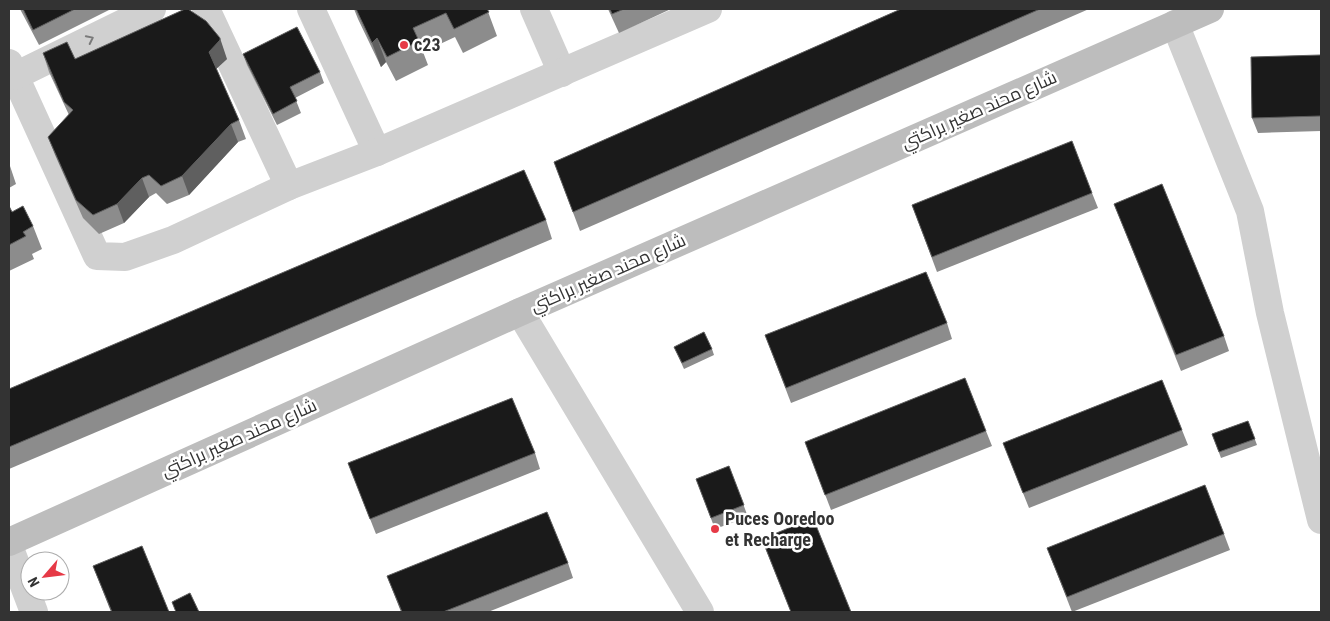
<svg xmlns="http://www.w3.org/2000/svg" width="1330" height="621" font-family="'Roboto Condensed',Cairo,sans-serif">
<rect width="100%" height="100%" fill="#fff"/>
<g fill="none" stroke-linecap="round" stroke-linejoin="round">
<g stroke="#d0d0d0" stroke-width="28">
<polyline points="206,9 289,186"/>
<polyline points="311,9 377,152"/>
<polyline points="534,9 562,73"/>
<polyline points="1175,24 1250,211 1270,313 1321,520"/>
<polyline points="9,63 97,256 125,257 173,240 289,186 377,152 708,9"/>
<polyline points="15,76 152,9"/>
<polyline points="520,312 700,612"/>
<polyline points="9,546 34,612"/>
</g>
<polyline stroke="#bdbdbd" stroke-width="28" points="9,542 520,312 1210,9"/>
</g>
<g fill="#8c8c8c">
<polygon points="20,9 111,9 39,45"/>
<polygon points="354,9 487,9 497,36 463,53 455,37 423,52 428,65 396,81 386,62 381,67 358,19"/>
<polygon points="608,9 671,9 619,33"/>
<polygon points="901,9 1089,9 580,231 554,162"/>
<polygon points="43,53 75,59 227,59 216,69 239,120 246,139 238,142 189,195 167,204 156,193 149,197 124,223 99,234 83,218 55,155 48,137 69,115 49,72"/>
<polygon points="243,54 320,72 324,83 295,98 301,113 277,125 247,65"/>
<polygon points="1321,55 1321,131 1258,133 1252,118"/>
<polygon points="9,163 16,184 9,188"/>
<polygon points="1092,193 1098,208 937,272 912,205"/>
<polygon points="1114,204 1224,336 1229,351 1181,371"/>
<polygon points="9,206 12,212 33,226 42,249 32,254 34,259 9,271"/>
<polygon points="546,220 552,239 9,469 9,389"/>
<polygon points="947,323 952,339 791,403 765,335"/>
<polygon points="674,347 712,349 714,355 684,369"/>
<polygon points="1248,421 1257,445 1221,458 1212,434"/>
<polygon points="1182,430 1188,445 1029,508 1003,443"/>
<polygon points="986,431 992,446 831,510 805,442"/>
<polygon points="535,453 540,469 376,534 348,463"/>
<polygon points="729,466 748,517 715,529 696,479"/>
<polygon points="1224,534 1230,550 1072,612 1047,548"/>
<polygon points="762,540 851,612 791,612"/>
<polygon points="568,563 573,578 488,612 401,612 387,576"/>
<polygon points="93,566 169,612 111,612"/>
</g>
<g fill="#5f5f5f">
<polygon points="220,38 227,59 215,70 209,52"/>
<polygon points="377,38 386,62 381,67 372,43"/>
<polygon points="231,124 238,142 189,195 182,176"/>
<polygon points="142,178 149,197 124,223 117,204"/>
</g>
<g fill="#1a1a1a" stroke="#5f5f5f">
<polygon points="23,9 75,9 33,30"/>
<polygon points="185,9 188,9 206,21 220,38 220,40 209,52 239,120 231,124 182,176 161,186 149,175 142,178 117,204 93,215 76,200 48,137 73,110 64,102 43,53 67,42 75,59"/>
<polygon points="356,9 487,9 489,12 454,29 446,13 413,28 419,41 387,57 377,38 372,43"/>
<polygon points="610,9 624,9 612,14"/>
<polygon points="901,9 1040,9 573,212 554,162"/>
<polygon points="297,27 320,72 290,87 297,101 273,114 243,54"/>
<polygon points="1321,55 1321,116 1252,118 1251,57"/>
<polygon points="1072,141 1092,193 932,257 912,205"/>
<polygon points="524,170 546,220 9,447 9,389"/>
<polygon points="1162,184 1224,336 1176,355 1114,204"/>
<polygon points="9,206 12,212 23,206 33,226 23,232 26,236 9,245"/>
<polygon points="926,272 947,323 786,388 765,335"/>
<polygon points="704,332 712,349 682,363 674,347"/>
<polygon points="965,378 986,431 825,495 805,442"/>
<polygon points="1162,380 1182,430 1023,493 1003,443"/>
<polygon points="512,398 535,453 370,519 348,463"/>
<polygon points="1248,421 1255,439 1219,452 1212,434"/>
<polygon points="729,466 744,505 711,518 696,479"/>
<polygon points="1205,485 1224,534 1067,597 1047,548"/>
<polygon points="547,512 568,563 443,612 402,612 387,576"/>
<polygon points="813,518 851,612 791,612 762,539"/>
<polygon points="142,546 169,612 112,612 93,566"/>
<polygon points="190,593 199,612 176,612 172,602"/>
</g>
<defs><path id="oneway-chevron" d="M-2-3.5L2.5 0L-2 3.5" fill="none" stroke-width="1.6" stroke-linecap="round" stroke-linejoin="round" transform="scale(1.25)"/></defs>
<use stroke="#7a7a7a" href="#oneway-chevron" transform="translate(90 39) rotate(-26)"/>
<g fill="#e63946" stroke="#fff" stroke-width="2">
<circle cx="404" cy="45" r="5"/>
<circle cx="715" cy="529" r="5"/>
</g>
<g text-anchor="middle" stroke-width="5" stroke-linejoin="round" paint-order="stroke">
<g font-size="18" font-weight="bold" fill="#333" stroke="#fff" text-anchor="start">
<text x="414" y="51">c23</text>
<text x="725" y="525">Puces Ooredoo<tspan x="725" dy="21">et Recharge</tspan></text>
</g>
<g font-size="18" fill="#333" stroke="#fff">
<text transform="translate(979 110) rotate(-24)" y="6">شارع محند صغير براكتي</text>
<text transform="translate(608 273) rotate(-24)" y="6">شارع محند صغير براكتي</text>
<text transform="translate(239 438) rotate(-24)" y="6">شارع محند صغير براكتي</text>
</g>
</g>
<rect width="1330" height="621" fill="none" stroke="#333333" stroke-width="20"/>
<g transform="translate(45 576) rotate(242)"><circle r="24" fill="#ffffff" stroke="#adadad"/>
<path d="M0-4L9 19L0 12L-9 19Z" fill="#e63946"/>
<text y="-8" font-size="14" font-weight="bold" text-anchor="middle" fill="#333333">N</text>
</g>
</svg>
